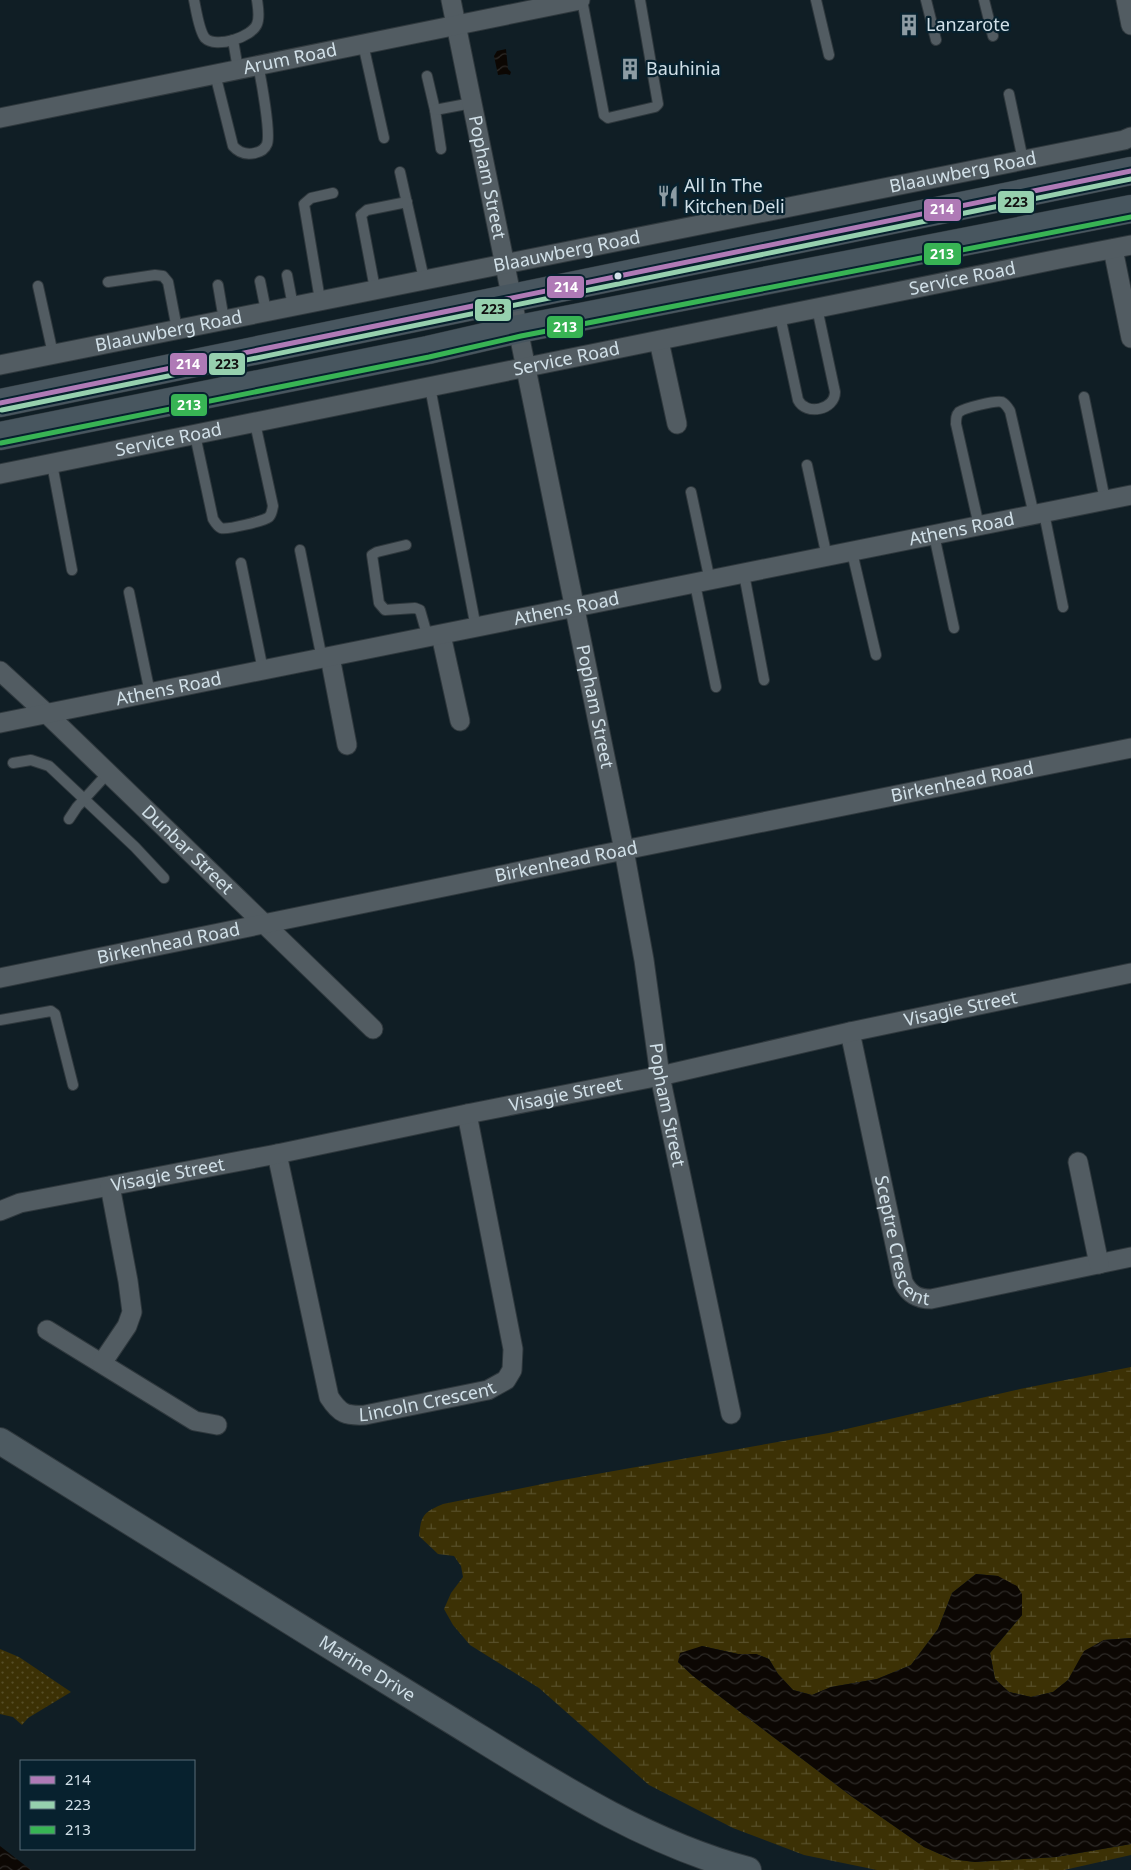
<svg xmlns="http://www.w3.org/2000/svg" width="1131" height="1870" font-family="'Noto Sans',sans-serif">
<defs>
<pattern id="grass-dots" width="8" height="8" patternUnits="userSpaceOnUse" patternTransform="scale(1.25)"><rect width="8" height="8" fill="#3c3105"/><path d="M2 2h.1M6 6h.1" fill="none" stroke="#574f29" stroke-width="1.8" stroke-linecap="round"/></pattern>
<pattern id="wetland-marsh" width="20" height="14" patternUnits="userSpaceOnUse" patternTransform="scale(1.25)"><rect width="20" height="14" fill="#3c3105"/><path d="M1 5h8M5 5V1M11 12h8M15 12V8" fill="none" stroke="#574f29"/></pattern>
<pattern id="water-waves" width="16" height="10" patternUnits="userSpaceOnUse" patternTransform="scale(1.25)"><rect width="16" height="10" fill="#0c0703"/><path d="M0 5q4-4 8 0t8 0" fill="none" stroke="#2e2b28"/></pattern>
</defs>
<rect width="100%" height="100%" fill="#101e25"/>
<polygon fill="url(#grass-dots)" points="0,1649 19,1657 71,1692 28,1718 22,1725 13,1717 0,1714"/>
<path fill="url(#wetland-marsh)" d="M1131 1367V1638L1104 1640 1085 1651 1068 1680 1053 1692 1031 1697 1009 1692 995 1679 990 1653 1022 1615 998 1576 976 1574 952 1593 938 1629 911 1665 877 1679 831 1687 812 1695 793 1690 778 1674 769 1659 756 1654H738L702 1646 678 1662 693 1676 851 1796 924 1847 951 1859 975 1862 1056 1857 1131 1844V1855L1064 1870H877L804 1855 733 1828 649 1785 539 1688 470 1645 453 1625 444 1609 451 1593 463 1577 461 1566 454 1556 438 1554 419 1536C421 1515 424 1512 443 1504L557 1481 829 1433 1020 1389Z"/>
<g fill="url(#water-waves)">
<polygon points="506,49 508,69 511,72 510,75 506,74 498,75 494,56 497,51"/>
<polygon points="976,1574 998,1576 1017,1586 1022,1594 1022,1615 990,1653 995,1679 1009,1692 1031,1697 1053,1692 1068,1680 1084,1651 1104,1640 1131,1638 1131,1844 1056,1857 975,1862 951,1859 924,1847 851,1796 693,1676 678,1662 680,1653 702,1646 738,1654 756,1654 769,1659 778,1674 793,1690 812,1695 831,1687 877,1679 911,1665 938,1629 952,1593"/>
<polygon points="0,1846 31,1870 0,1870"/>
</g>
<g fill="none" stroke-linecap="round" stroke-linejoin="round">
<g stroke="#2f383d" stroke-width="12">
<g id="lane">
<path d="M194 0C196 9 199 31 205 38 216 49 252 37 257 24 260 17 258 7 257 0"/>
<polyline points="582,0 604,115 608,118 655,107 658,104 640,0"/>
<polyline points="816,0 829,55"/>
<polyline points="926,0 936,40"/>
<polyline points="984,0 993,36"/>
<polyline points="233,40 238,69"/>
<polyline points="363,44 384,138"/>
<path d="M215 74 233 146C239 153 246 155 255 153 260 152 265 149 267 144 271 133 261 79 258 65"/>
<polyline points="427,76 435,110 441,149"/>
<polyline points="1009,94 1023,160"/>
<polyline points="435,110 472,103"/>
<polyline points="400,172 424,279"/>
<polyline points="287,275 293,306"/>
<polyline points="260,281 266,311"/>
<polyline points="108,282 155,275 163,276 168,282 177,329"/>
<polyline points="218,285 224,320"/>
<polyline points="38,286 53,354"/>
<polyline points="375,289 361,215 367,210 407,202"/>
<polyline points="320,300 304,204 311,198 333,193"/>
<path d="M780 316 798 400C806 416 835 410 835 392L817 308"/>
<polyline points="430,387 476,628"/>
<polyline points="1084,397 1105,500"/>
<path d="M195 435 213 519C215 522 217 526 221 528 227 530 264 521 269 517 272 514 272 510 273 506L255 423"/>
<polyline points="52,464 72,570"/>
<polyline points="807,465 827,557"/>
<polyline points="691,492 710,581"/>
<polyline points="1044,513 1063,607"/>
<path d="M979 526 956 424C956 419 956 415 959 412 964 408 996 400 1002 402 1006 404 1008 408 1010 411L1034 515"/>
<polyline points="934,535 954,628"/>
<polyline points="406,545 377,552 372,555 379,603 385,610 415,608 420,610 428,638"/>
<polyline points="300,550 322,659"/>
<polyline points="852,552 876,655"/>
<polyline points="241,563 263,670"/>
<polyline points="744,574 764,680"/>
<polyline points="695,584 716,687"/>
<polyline points="129,592 150,693"/>
<polyline points="13,763 31,760 49,766 135,847 164,878"/>
<polyline points="69,819 77,807 108,773"/>
<polyline points="0,1020 51,1011 55,1014 73,1085"/>
</g>
</g>
<g stroke="#2f383d" stroke-width="21">
<g id="street">
<path id="s1" d="M451 0 624 850 644 960 660 1076 731 1414"/>
<polyline points="1126,0 1131,25"/>
<path id="s2" d="M0 118 580 0"/>
<polyline points="1113,249 1131,338"/>
<polyline points="659,341 677,424"/>
<path id="s3" d="M0 365 1124 140 1131 137"/>
<path id="s4" d="M0 474 1059 259 1131 245"/>
<polyline points="441,635 460,721"/>
<polyline points="330,657 347,745"/>
<path id="s5" d="M0 671 46 713 373 1029"/>
<path id="s6" d="M0 723 1131 495"/>
<path id="s7" d="M0 978 624 850 1131 748"/>
<path id="s8" d="M850 1032 903 1282C909 1294 917 1299 931 1299L1131 1257"/>
<path id="s9" d="M277 1154 329 1397C340 1414 346 1416 365 1415L488 1390 506 1380 512 1370 513 1349 467 1114"/>
<polyline points="1078,1162 1099,1264"/>
<path id="s10" d="M0 1211 20 1203 277 1154 467 1114 660 1076 850 1032 1131 973"/>
<polyline points="47,1330 195,1421 217,1425"/>
<polyline points="102,1363 127,1326 132,1312 128,1281 110,1186"/>
</g>
</g>
<g stroke="#2f383d" stroke-width="28">
<g id="secondary">
<path id="s11" d="M0 1441C145 1531 290 1622 436 1711 535 1771 635 1840 748 1870"/>
</g>
</g>
<g stroke="#2f383d" stroke-width="29">
<g id="primary">
<polyline points="0,403 1131,171"/>
<polyline points="0,436 428,350 519,329 1131,209"/>
</g>
</g>
<use href="#lane" stroke="#525c62" stroke-width="10"/>
<use href="#street" stroke="#525c62" stroke-width="19"/>
<use href="#secondary" stroke="#4d5a61" stroke-width="26"/>
<use href="#primary" stroke="#48565f" stroke-width="28"/>
<g stroke="#07212e" stroke-width="9">
<polyline id="bus-1" points="0,403 1131,171"/>
</g>
<g stroke="#07212e" stroke-width="9">
<polyline id="bus-2" points="2,410 1131,179"/>
</g>
<g stroke="#07212e" stroke-width="9">
<polyline id="bus-3" points="1,443 429,357 521,336 1131,217"/>
</g>
<use href="#bus-1" stroke="#af7ab6" stroke-width="5"/>
<use href="#bus-2" stroke="#96d0ae" stroke-width="5"/>
<use href="#bus-3" stroke="#38b454" stroke-width="5"/>
</g>
<defs>
<g id="building-bare" transform="scale(1.725)"><path d="M-4-6H4V6H1V3H-1V6H-4ZM-2.5-4.3h1.7v1.8h-1.7ZM.8-4.3h1.7v1.8H.8ZM-2.5-1h1.7V.8h-1.7ZM.8-1h1.7V.8H.8Z" fill="#8d9ca4" stroke="#07212e" stroke-width="2.5" paint-order="stroke"/></g>
<g id="restaurant-bare" transform="scale(1.725)"><path d="M-5-6h1v4h1v-4h1v4h1v-4h1v5L-1.5 .5V6h-2V.5L-5-1ZM5-6V6H3V1.5H1.5Q1.5-4 5-6Z" fill="#8d9ca4" stroke="#07212e" stroke-width="2.5" paint-order="stroke"/></g>
</defs>
<g fill-rule="evenodd">
<use href="#building-bare" x="909" y="25"/>
<use href="#building-bare" x="630" y="69"/>
<use href="#restaurant-bare" x="668" y="196"/>
</g>
<circle fill="#d1e0e8" stroke="#07212e" stroke-width="2" cx="618" cy="276" r="4.5"/>
<g text-anchor="middle" stroke-width="4.5" stroke-linejoin="round" paint-order="stroke">
<g font-size="18" fill="#d1e0e8" stroke="#07212e" text-anchor="start">
<text x="926" y="31">Lanzarote</text>
<text x="646" y="75">Bauhinia</text>
<text x="684" y="192">All In The<tspan x="684" dy="21">Kitchen Deli</tspan></text>
</g>
<g font-size="18" fill="#d1e0e8" stroke="#07212e">
<text dy="6" stroke="none"><textPath href="#s2" startOffset="296">Arum Road</textPath></text>
<text dy="6" stroke="none"><textPath href="#s3" startOffset="982">Blaauwberg Road</textPath></text>
<text dy="6" stroke="none"><textPath href="#s1" startOffset="181">Popham Street</textPath></text>
<text dy="6" stroke="none"><textPath href="#s3" startOffset="578">Blaauwberg Road</textPath></text>
<text dy="6" stroke="none"><textPath href="#s4" startOffset="982">Service Road</textPath></text>
<text dy="6" stroke="none"><textPath href="#s3" startOffset="172">Blaauwberg Road</textPath></text>
<text dy="6" stroke="none"><textPath href="#s4" startOffset="578">Service Road</textPath></text>
<text dy="6" stroke="none"><textPath href="#s4" startOffset="172">Service Road</textPath></text>
<text dy="6" stroke="none"><textPath href="#s6" startOffset="981">Athens Road</textPath></text>
<text dy="6" stroke="none"><textPath href="#s6" startOffset="578">Athens Road</textPath></text>
<text dy="6" stroke="none"><textPath href="#s6" startOffset="172">Athens Road</textPath></text>
<text dy="6" stroke="none"><textPath href="#s1" startOffset="721">Popham Street</textPath></text>
<text dy="6" stroke="none"><textPath href="#s7" startOffset="982">Birkenhead Road</textPath></text>
<text dy="6" stroke="none"><textPath href="#s5" startOffset="259">Dunbar Street</textPath></text>
<text dy="6" stroke="none"><textPath href="#s7" startOffset="578">Birkenhead Road</textPath></text>
<text dy="6" stroke="none"><textPath href="#s7" startOffset="172">Birkenhead Road</textPath></text>
<text dy="6" stroke="none"><textPath href="#s10" startOffset="982">Visagie Street</textPath></text>
<text dy="6" stroke="none"><textPath href="#s10" startOffset="578">Visagie Street</textPath></text>
<text dy="6" stroke="none"><textPath href="#s1" startOffset="1126">Popham Street</textPath></text>
<text dy="6" stroke="none"><textPath href="#s10" startOffset="172">Visagie Street</textPath></text>
<text dy="6" stroke="none"><textPath href="#s8" startOffset="218">Sceptre Crescent</textPath></text>
<text dy="6" stroke="none"><textPath href="#s9" startOffset="355">Lincoln Crescent</textPath></text>
<text dy="6" stroke="none"><textPath href="#s11" startOffset="432">Marine Drive</textPath></text>
</g>
</g>
<g stroke="#07212e" stroke-width="2">
<rect x="997" y="190" width="38" height="24" rx="5" fill="#96d0ae"/>
<rect x="923" y="198" width="39" height="24" rx="5" fill="#af7ab6"/>
<rect x="923" y="242" width="39" height="24" rx="5" fill="#38b454"/>
<rect x="546" y="275" width="39" height="24" rx="5" fill="#af7ab6"/>
<rect x="474" y="298" width="38" height="24" rx="5" fill="#96d0ae"/>
<rect x="546" y="315" width="38" height="24" rx="5" fill="#38b454"/>
<rect x="208" y="352" width="38" height="24" rx="5" fill="#96d0ae"/>
<rect x="169" y="352" width="39" height="24" rx="5" fill="#af7ab6"/>
<rect x="170" y="393" width="38" height="24" rx="5" fill="#38b454"/>
</g>
<g font-size="14" text-anchor="middle" font-weight="bold" fill="#fff">
<text x="942" y="214">214</text>
<text x="942" y="259">213</text>
<text x="566" y="292">214</text>
<text x="565" y="332">213</text>
<text x="188" y="369">214</text>
<text x="189" y="410">213</text>
</g>
<g font-size="14" text-anchor="middle" font-weight="bold" fill="#111">
<text x="1016" y="207">223</text>
<text x="493" y="314">223</text>
<text x="227" y="369">223</text>
</g>
<rect x="20" y="1760" width="175" height="90" fill="#07212e" stroke="#586d78"/>
<rect x="30" y="1776" width="25" height="8" fill="#af7ab6" stroke="#586d78"/>
<text x="65" y="1785" font-size="15" fill="#d1e0e8">214</text>
<rect x="30" y="1801" width="25" height="8" fill="#96d0ae" stroke="#586d78"/>
<text x="65" y="1810" font-size="15" fill="#d1e0e8">223</text>
<rect x="30" y="1826" width="25" height="8" fill="#38b454" stroke="#586d78"/>
<text x="65" y="1835" font-size="15" fill="#d1e0e8">213</text>
</svg>
